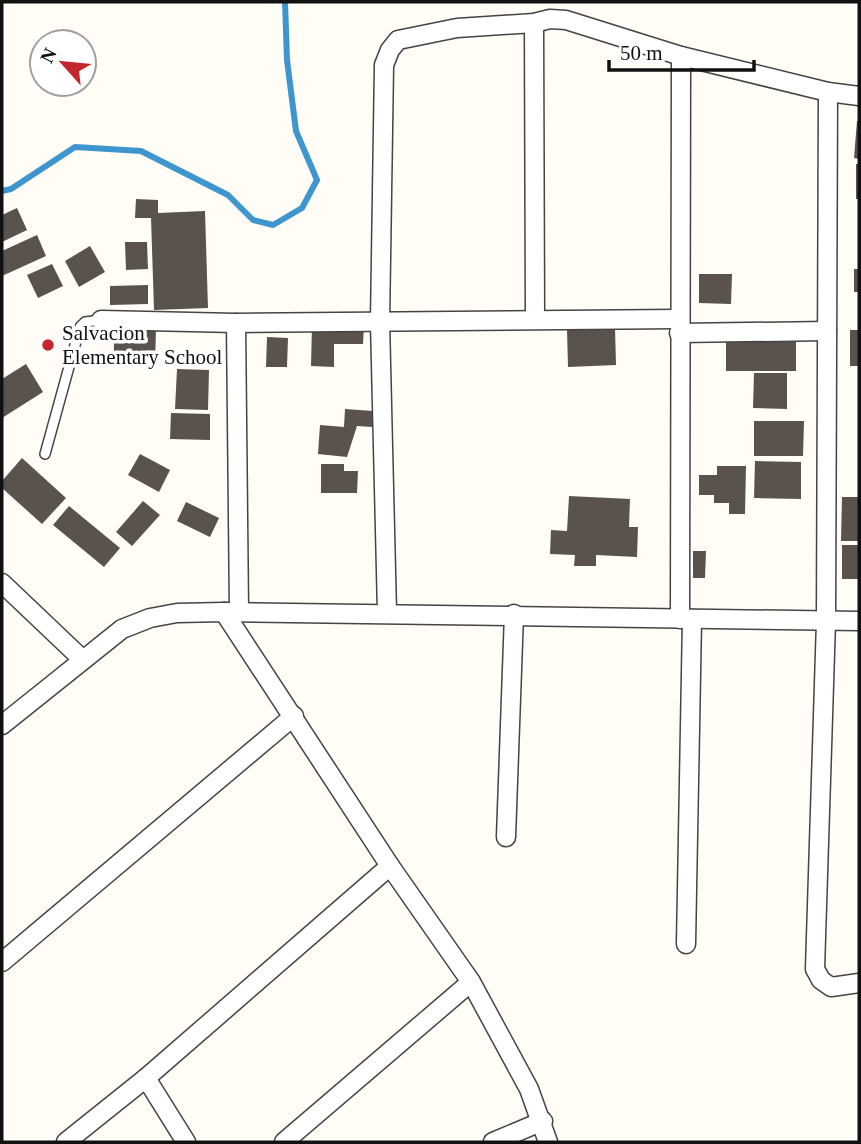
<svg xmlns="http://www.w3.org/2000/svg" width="861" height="1144" font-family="'Times New Roman',serif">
<rect width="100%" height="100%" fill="#fffdf5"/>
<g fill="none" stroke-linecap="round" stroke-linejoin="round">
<polyline stroke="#3f96cf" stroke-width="6" points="2,191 11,189 75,147 141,151 228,195 253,220 273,225 302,208 317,180 296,131 287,60 285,2"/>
</g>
<g fill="#5a524d">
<polygon points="857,121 859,121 859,159 854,158"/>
<rect x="856" y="164" width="3" height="35"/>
<polygon points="136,199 158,200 158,213 205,211 208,308 154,310 151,218 135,218"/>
<polygon points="17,208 27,230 2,242 2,215"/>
<polygon points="37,235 46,256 2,276 2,251"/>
<polygon points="125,242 147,242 148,269 126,270"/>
<polygon points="90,246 105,272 79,287 65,261"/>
<polygon points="52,264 63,286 38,298 27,275"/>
<rect x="854" y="269" width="5" height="23"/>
<polygon points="699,274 732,274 731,304 699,303"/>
<polygon points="148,285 148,304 110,305 110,286"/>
<polygon points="312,325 364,326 363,344 334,344 334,367 311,366"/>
<polygon points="114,328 156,328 155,366 114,366"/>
<polygon points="615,328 616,365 568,367 567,330"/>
<rect x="850" y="330" width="9" height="36"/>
<polygon points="726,332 796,333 796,371 726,371"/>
<polygon points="267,337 288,338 287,367 266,367"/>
<polygon points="26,364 43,392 2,418 2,379"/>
<polygon points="177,369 209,370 208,410 175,409"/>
<polygon points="754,373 787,373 787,409 753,408"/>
<polygon points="345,409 373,411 372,427 357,426 347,457 318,454 320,425 344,427"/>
<polygon points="171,413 210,414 210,440 170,439"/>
<polygon points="754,421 804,421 803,456 754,456"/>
<polygon points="140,454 170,470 159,492 128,475"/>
<polygon points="22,458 66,498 42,524 2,488 2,481"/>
<polygon points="755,461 801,462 801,499 754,498"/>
<polygon points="321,464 344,464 344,471 358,471 357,493 321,493"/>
<polygon points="717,466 746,466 745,514 729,514 729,503 714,503 714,495 699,495 699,475 717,475"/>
<polygon points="569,496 630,499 629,527 638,527 637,557 596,555 596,566 574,566 575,555 550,554 551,530 567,531"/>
<polygon points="842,497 859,497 859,541 841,541"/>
<polygon points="143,501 160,515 132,546 116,532"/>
<polygon points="186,502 219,518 210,537 177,521"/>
<polygon points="69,506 120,548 104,567 53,525"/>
<rect x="842" y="545" width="17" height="34"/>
<polygon points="693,551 706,551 705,578 693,578"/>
</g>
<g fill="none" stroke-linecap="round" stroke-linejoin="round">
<g stroke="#444" stroke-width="12">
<polyline id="lane" points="45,454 80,327 85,322 101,320"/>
</g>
<g stroke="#444" stroke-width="21">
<g id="street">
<polyline points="534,23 535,319"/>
<polyline points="828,92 826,621 815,969 821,980 831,987 859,983"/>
<polyline points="101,320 236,323 678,319"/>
<polyline points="236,323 239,612"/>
<polyline points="679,333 827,331"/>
<polyline points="2,583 83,660"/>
<polyline points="224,612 859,621"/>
<polyline points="387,613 380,322 384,65 390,50 398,40 457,28 534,23 550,19 566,20 681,56 828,92 859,96"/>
<polyline points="680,619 681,56"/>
<polyline points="2,725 122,629 150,618 177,613 224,612 390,866 471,982 529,1089 548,1142"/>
<polyline points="506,837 514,614"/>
<polyline points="686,944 692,619"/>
<polyline points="2,962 294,716"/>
<polyline points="146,1078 186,1142"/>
<polyline points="66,1142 146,1078 390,866"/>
<polyline points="284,1142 471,982"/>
<polyline points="493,1142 543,1121"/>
</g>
</g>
<use href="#lane" stroke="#fff" stroke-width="9"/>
<use href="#street" stroke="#fff" stroke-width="18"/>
</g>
<circle fill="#c4262e" stroke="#fff" stroke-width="2.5" cx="48" cy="345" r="7"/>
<g text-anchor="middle" stroke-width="7" stroke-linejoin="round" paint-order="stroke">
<g font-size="21" fill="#111" stroke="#fff" text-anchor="start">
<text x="62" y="340">Salvacion<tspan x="62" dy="24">Elementary School</tspan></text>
</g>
</g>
<rect width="861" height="1144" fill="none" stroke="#111111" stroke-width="7"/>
<g transform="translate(63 63) rotate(297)"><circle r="33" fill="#ffffff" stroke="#a0a0a0" stroke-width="2"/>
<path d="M0-5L12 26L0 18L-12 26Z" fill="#c4262e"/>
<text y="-10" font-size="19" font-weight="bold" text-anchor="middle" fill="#111111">N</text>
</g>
<path d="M609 60v10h145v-10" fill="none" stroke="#111111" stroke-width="3.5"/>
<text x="620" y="60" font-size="21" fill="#111111" stroke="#ffffff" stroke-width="5" paint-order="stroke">50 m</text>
</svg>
